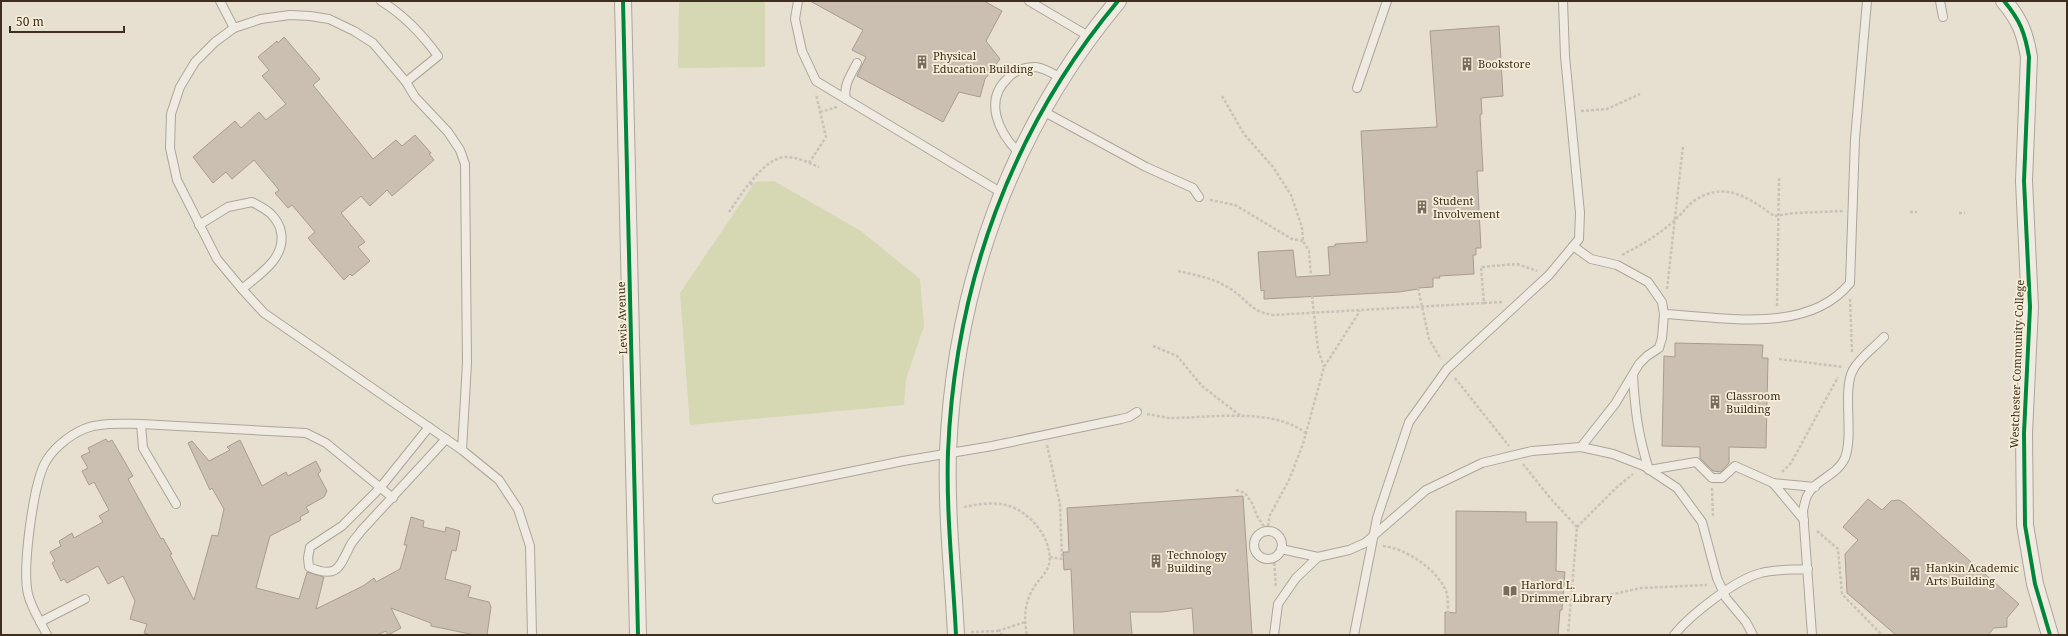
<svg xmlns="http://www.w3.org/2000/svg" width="2068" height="636" font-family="'Noto Serif',serif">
<rect width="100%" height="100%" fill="#e7e0d1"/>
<g fill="#d6d7b3">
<polygon points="679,1 765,1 765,67 678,68"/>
<polygon points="774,181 861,231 920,279 924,326 906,379 904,405 690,425 680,293 755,182"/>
</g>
<g fill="#cbbfb2" stroke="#a89c90">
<polygon points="810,1 984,1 1002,11 986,41 1000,59 985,79 980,97 959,92 943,122 857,76 866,57 852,50 863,30"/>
<polygon points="1499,26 1503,96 1481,98 1482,114 1480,115 1483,171 1477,171 1481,248 1476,248 1476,255 1473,255 1474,274 1439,276 1440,278 1433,278 1433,287 1418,288 1418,289 1399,292 1264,299 1264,290 1261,291 1258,252 1293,250 1296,277 1330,275 1328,247 1335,246 1335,244 1367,242 1361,131 1437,127 1430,31"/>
<polygon points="284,37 320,79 313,85 373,159 396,140 402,146 415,135 431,153 429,154 434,160 392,196 387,190 370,206 361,196 341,213 365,242 358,247 370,261 352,276 350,274 344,280 308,238 315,232 292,205 288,208 275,193 279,190 254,160 232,179 226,172 213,183 193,157 235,121 241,128 259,112 266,120 286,104 262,76 269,70 258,57 277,41 278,43"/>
<polygon points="1675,343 1763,345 1762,358 1768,358 1766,448 1729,447 1729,463 1721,472 1713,471 1700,458 1700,447 1662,446 1664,356 1675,357"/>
<polygon points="106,439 108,442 112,440 133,476 128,479 161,539 163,538 172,554 170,555 194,600 212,535 218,536 224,509 212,488 210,490 188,443 192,441 209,461 230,450 227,447 240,440 262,486 286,472 288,476 316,461 321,471 318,474 327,491 324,497 306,507 309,512 300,517 301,520 270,536 256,588 299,599 307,572 324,577 316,609 363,586 374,578 376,582 400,569 407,545 404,545 411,517 424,521 423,527 445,532 446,527 460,531 456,551 452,550 445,579 471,586 468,597 489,602 491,607 487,635 475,635 431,626 431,623 391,608 401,628 388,635 386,631 377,635 151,635 144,633 147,624 130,619 135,601 123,576 108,584 98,566 67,583 64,579 61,581 52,563 55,561 50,552 61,546 59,541 72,533 74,538 103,522 99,516 109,510 94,482 89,485 82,471 88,468 81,456 90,452 88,448"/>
<polygon points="1243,496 1252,635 1194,635 1192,608 1162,612 1130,612 1132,635 1074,635 1071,569 1064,570 1063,552 1069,552 1067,508"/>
<polygon points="1868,499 1882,510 1891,501 1899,500 1904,503 2011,597 2019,604 2007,618 2007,627 1994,628 1988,635 1896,635 1847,593 1845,554 1858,540 1843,527"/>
<polygon points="1456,511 1526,512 1526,522 1557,522 1556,571 1565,572 1562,610 1560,610 1558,635 1445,635 1445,612 1456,613"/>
</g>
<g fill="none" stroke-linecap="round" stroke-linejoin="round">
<g stroke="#ada599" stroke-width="10">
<g id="lane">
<polyline points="220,1 234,28"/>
<path d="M381 1C404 15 422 34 438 56L406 82"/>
<polyline points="798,1 795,19 802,51 816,81 1002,193"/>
<polyline points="1029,1 1090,37"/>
<polyline points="1940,1 1943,17"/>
<polyline points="1357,88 1387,1"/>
<path d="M846 99C843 85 851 75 857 63"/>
<polyline points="1041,110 1146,167 1193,188 1199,197"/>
<path d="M1019 153C999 133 983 101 1008 78 1015 70 1025 67 1036 67 1044 68 1054 74 1061 78"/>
<path d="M199 225 228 207 252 202C258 205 265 209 270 213 275 218 280 225 281 232 286 258 260 274 242 289"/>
<polyline points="1573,246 1591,259 1617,265 1648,282 1662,302 1664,314 1662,338 1659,348 1647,356 1639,364 1615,404 1581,447"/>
<path d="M1664 314C1723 317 1808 335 1850 283L1855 139 1867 1"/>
<path d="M1633 375C1635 411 1638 435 1649 470L1696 462 1712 478H1722L1735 466 1773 483 1815 487"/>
<polyline points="141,424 143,448 176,504"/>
<path d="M429 427 380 488 342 526 310 547 308 558 309 567C337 579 339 568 350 546 353 540 358 536 361 531L446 439"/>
<polyline points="462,450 467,363 465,164 460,150 448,132 415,97 406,82 373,43 354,31 329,19 310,16 290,15 261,19 234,28 215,42 195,62 180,87 171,114 170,148 177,180 217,259 242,289 264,313 462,450 499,480 518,509 530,546 532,635"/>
<polyline points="1773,483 1804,520"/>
<polyline points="717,499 903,461 992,446 1121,419 1129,417 1137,412"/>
<circle cx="1268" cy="545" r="14"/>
<polyline points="1281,549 1318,557"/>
<polyline points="40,622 85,599"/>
<path d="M47 635C41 622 31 608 28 594 22 568 33 489 44 465 51 450 68 436 84 429 100 422 123 424 141 424L306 433 326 443 393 498"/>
<polyline points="1274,635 1278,604 1296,578 1318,557 1349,550 1365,543 1426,490 1482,463 1532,451 1581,447 1613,454 1644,466 1677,488 1702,522 1717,578 1726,598 1746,622 1753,635"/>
<polyline points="1354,635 1377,518 1409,422 1447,369 1549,275 1579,239 1580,213 1565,56 1563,1"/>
<path d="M1674 635C1690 615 1736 579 1761 573 1776 569 1792 570 1808 569"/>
<path d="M1812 635 1803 511C1804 506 1805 501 1807 496 1814 480 1837 476 1845 458 1854 434 1842 390 1853 370 1860 357 1874 348 1884 337"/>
</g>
</g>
<g stroke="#ada599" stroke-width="18">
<g id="street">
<polyline points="623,1 638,635"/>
<path d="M2004 1C2020 20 2025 33 2029 57L2024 181 2030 307 2024 433 2025 525 2035 584 2050 635"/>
<path d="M956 635C953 574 946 513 948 452 955 285 1011 129 1118 1"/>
</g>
</g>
<g stroke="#c8c2b9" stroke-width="2.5" stroke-dasharray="3 2" stroke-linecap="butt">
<polyline points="1222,96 1244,134 1273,167 1291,195 1302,227 1303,241 1309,251 1311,276"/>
<polyline points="1581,111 1607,109 1640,94"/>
<polyline points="820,112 837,107"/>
<polyline points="809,163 826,137 816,94"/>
<polyline points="750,183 753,185"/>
<polyline points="1210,200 1235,205 1292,239 1303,241"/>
<path d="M729 212C740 196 764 157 786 157 798 157 809 163 819 167"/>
<polyline points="1910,212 1917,212"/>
<polyline points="1959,213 1965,213"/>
<path d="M1622 255C1641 245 1659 235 1675 220 1683 213 1688 204 1697 199 1726 181 1751 199 1774 216L1795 213 1843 211"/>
<path d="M1178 271C1195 275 1214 278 1229 288 1247 298 1249 312 1274 315L1484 303 1481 267 1517 264 1537 271"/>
<polyline points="1418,288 1429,339 1441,359"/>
<polyline points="1667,289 1683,146"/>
<polyline points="1312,296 1318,349 1324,367"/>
<polyline points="1850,299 1852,352"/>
<polyline points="1484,303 1503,302"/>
<polyline points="1777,306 1779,178"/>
<polyline points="1153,346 1177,356 1202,386 1242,417"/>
<polyline points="1779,359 1843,367"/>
<polyline points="1455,378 1509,446"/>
<path d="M1147 414C1154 415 1162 417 1169 418 1210 418 1272 407 1306 433"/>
<polyline points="1047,445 1060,504 1062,559 1050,557"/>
<polyline points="1523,464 1551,499 1577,527 1568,635"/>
<polyline points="1782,472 1791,463 1838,377"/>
<polyline points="1712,488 1713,517"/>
<polyline points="1236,490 1245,493 1252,503 1257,516 1267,531"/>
<path d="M964 507C977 504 993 502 1006 505 1030 511 1054 540 1049 565 1047 571 1041 578 1037 583 1025 599 1023 616 1027 635"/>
<polyline points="1577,527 1616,488 1633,474"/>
<polyline points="1267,531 1270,515 1289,480 1303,444 1324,367 1360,311"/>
<polyline points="1817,531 1838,549 1842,594 1882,635"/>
<path d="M1383 546C1406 548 1440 571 1447 594 1448 600 1448 607 1448 613"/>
<polyline points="1274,558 1276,588"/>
<polyline points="1571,599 1591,599 1641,588 1707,585"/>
<polyline points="998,631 1025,622"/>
<polyline points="971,632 998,631 1002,635"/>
</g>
<use href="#lane" stroke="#efebe3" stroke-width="8"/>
<use href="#street" stroke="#efebe3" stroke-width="16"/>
<g stroke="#f7eed8" stroke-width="6">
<g id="cycleway">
<polyline points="623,1 638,635"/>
<path d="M2004 1C2020 20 2025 33 2029 57L2024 181 2030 307 2024 433 2025 525 2035 584 2050 635"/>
<path d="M956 635C953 574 946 513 948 452 955 285 1011 129 1118 1"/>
</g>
</g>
<use href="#cycleway" stroke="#00873e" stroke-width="4"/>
</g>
<defs>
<g id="building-bare" transform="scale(1.08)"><path d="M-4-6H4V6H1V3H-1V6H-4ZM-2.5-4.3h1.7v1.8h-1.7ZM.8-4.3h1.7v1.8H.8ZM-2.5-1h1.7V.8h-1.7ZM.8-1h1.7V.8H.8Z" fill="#786c5e" stroke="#f7eed8" stroke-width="2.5" paint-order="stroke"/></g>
<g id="library-bare" transform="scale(1.08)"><path d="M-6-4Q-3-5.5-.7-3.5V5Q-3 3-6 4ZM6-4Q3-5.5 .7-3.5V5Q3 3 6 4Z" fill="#786c5e" stroke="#f7eed8" stroke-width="2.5" paint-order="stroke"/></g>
</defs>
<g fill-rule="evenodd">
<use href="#building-bare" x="922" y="62"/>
<use href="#building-bare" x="1467" y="64"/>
<use href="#building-bare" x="1422" y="207"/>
<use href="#building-bare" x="1715" y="402"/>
<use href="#building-bare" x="1156" y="561"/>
<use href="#building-bare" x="1915" y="574"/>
<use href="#library-bare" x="1510" y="591"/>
</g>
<g text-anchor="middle" stroke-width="3.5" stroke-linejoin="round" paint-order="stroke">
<g font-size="11" fill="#3d2e20" stroke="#f7eed8" text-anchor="start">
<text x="933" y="60">Physical<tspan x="933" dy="13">Education Building</tspan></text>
<text x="1478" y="68">Bookstore</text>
<text x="1433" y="205">Student<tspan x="1433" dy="13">Involvement</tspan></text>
<text x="1726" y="400">Classroom<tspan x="1726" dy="13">Building</tspan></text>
<text x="1167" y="559">Technology<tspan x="1167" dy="13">Building</tspan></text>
<text x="1926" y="572">Hankin Academic<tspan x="1926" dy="13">Arts Building</tspan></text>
<text x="1521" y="589">Harlord L.<tspan x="1521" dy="13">Drimmer Library</tspan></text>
</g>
<g font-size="11" fill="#3d2e20" stroke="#f7eed8">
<text transform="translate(622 318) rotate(-92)" y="4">Lewis Avenue</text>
<text transform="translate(2017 364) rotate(-88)" y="4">Westchester Community College</text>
</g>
</g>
<rect width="2068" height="636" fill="none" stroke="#3d2e20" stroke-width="4"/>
<path d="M10 26v6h114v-6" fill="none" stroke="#3d2e20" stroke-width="2"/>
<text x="16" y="26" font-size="12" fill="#3d2e20" stroke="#f7eed8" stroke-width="3" paint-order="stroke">50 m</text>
</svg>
